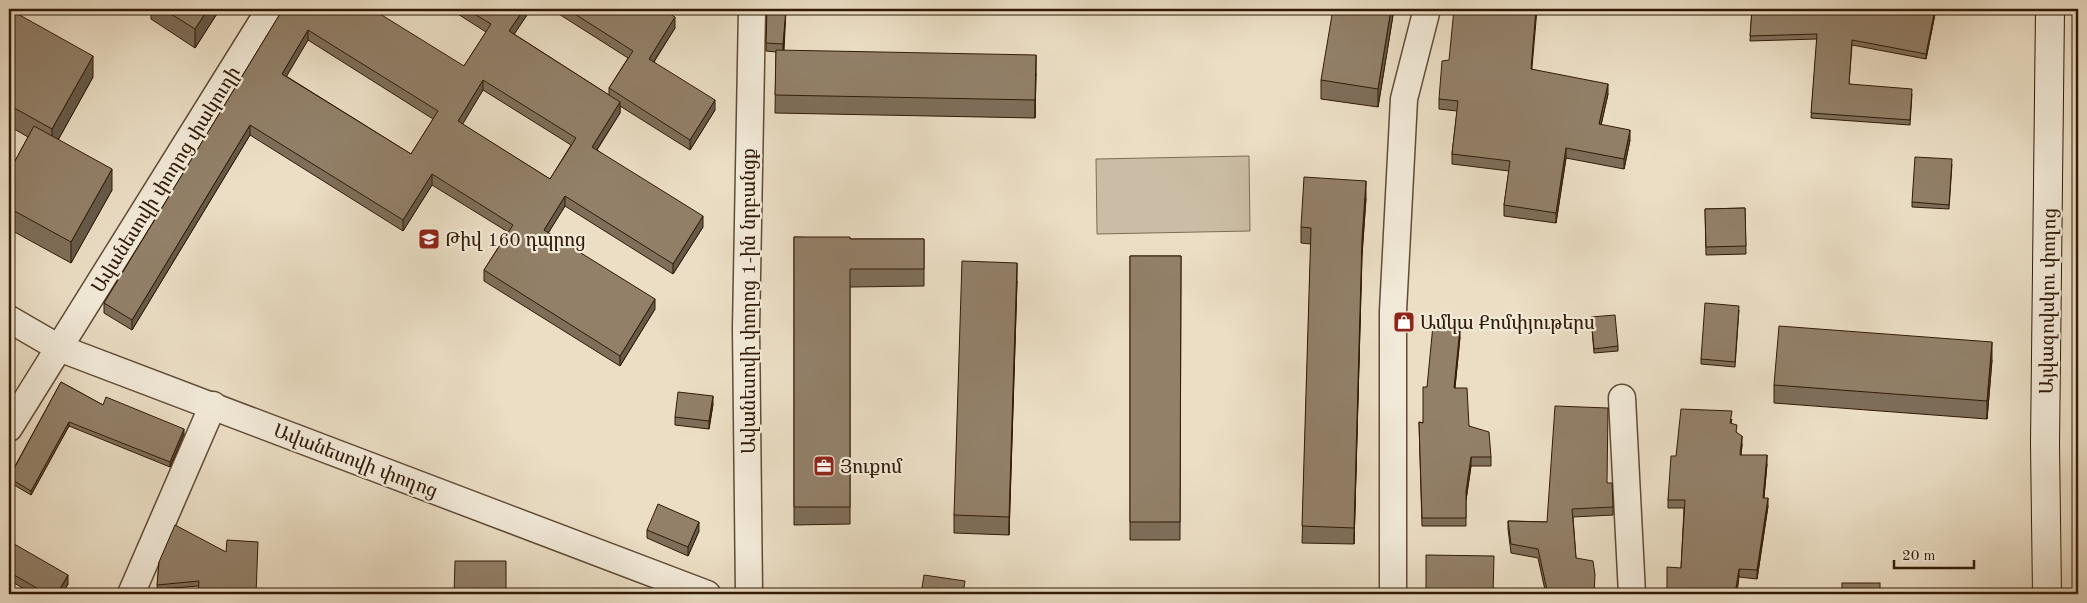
<svg xmlns="http://www.w3.org/2000/svg" width="2087" height="603" font-family="'Old Standard TT','Noto Serif Armenian',serif">
<rect width="100%" height="100%" fill="#ebdec5"/>
<filter id="stains"><feTurbulence type="fractalNoise" baseFrequency=".004" numOctaves="4"/><feColorMatrix values="0 0 0 0 .2 0 0 0 0 .09 0 0 0 0 .02 0 0 0 .5 -.17"/></filter>
<radialGradient id="worn" r=".72"><stop offset=".6" stop-color="#630" stop-opacity="0"/><stop offset="1" stop-color="#630" stop-opacity=".3"/></radialGradient>
<polygon fill="#cbbda5" stroke="#7e6c56" points="1249,156 1250,231 1097,234 1096,159"/>
<g fill="none" stroke-linecap="round" stroke-linejoin="round">
<g stroke="#604b36" stroke-width="29">
<g id="street">
<polyline points="9,319 59,348 707,594"/>
<polyline points="1622,398 1632,594"/>
<polyline points="9,428 270,9"/>
<polyline points="131,594 213,405"/>
<polyline points="749,594 746,329 752,9"/>
<polyline points="1393,594 1393,311 1404,99 1427,9"/>
</g>
</g>
<g stroke="#311a06" stroke-width="30">
<polyline id="secondary" points="2047,594 2045,444 2050,9"/>
</g>
<use href="#street" stroke="#f2ead9" stroke-width="26"/>
<use href="#secondary" stroke="#f2ead9" stroke-width="28"/>
</g>
<g fill="#7e6e5a" stroke="#311a06" fill-rule="evenodd">
<polygon points="151,9 220,9 195,48 151,19"/>
<path d="M283 9 464 66 486 32 450 9H531L514 34 609 95V88L628 58 551 9H662L675 28 654 62 715 110 690 150 620 106V113L597 150 703 227 673 274 565 206 548 233 655 309 620 366 484 281V270L508 232 432 185 403 231 250 135 132 330 104 313V303ZM308 40 433 119 411 154 286 76ZM483 90 571 145 550 179 462 124Z"/>
<polygon points="767,9 786,9 784,51 1036,73 1035,118 775,113 776,52 766,51"/>
<polygon points="1394,9 1378,107 1321,99 1321,80"/>
<polygon points="1752,9 1936,9 1926,59 1852,45 1849,84 1912,94 1910,125 1811,118 1817,39 1750,41"/>
<polygon points="9,26 93,77 58,140 112,190 71,263 9,229 9,172 28,137 9,126"/>
<polygon points="1532,69 1608,94 1601,125 1630,140 1624,169 1566,158 1556,223 1504,216 1504,205 1509,171 1452,164 1452,154 1457,111 1439,109 1439,99"/>
<polygon points="1952,164 1949,209 1912,207 1912,202"/>
<polygon points="1366,198 1362,255 1354,544 1302,543 1311,244 1301,243 1301,227"/>
<polygon points="1745,208 1746,254 1706,255 1705,209"/>
<polygon points="794,237 850,239 924,239 924,286 850,287 850,524 794,525"/>
<polygon points="1130,256 1181,256 1180,540 1130,540"/>
<polygon points="1017,281 1009,535 954,533 954,515"/>
<polygon points="1739,310 1735,367 1701,364 1701,359"/>
<polygon points="1591,317 1618,346 1618,351 1594,353"/>
<polygon points="1460,337 1455,388 1469,426 1491,457 1491,466 1471,466 1466,500 1466,526 1422,526 1419,422 1423,423 1427,387"/>
<polygon points="1992,360 1987,419 1774,403 1774,385"/>
<polygon points="61,382 103,405 184,434 170,467 69,426 31,495 9,482 9,477"/>
<polygon points="713,404 709,429 675,425 675,417"/>
<polygon points="1732,419 1731,424 1737,433 1742,445 1741,455 1767,464 1764,498 1768,506 1757,579 1739,577 1681,568 1684,508 1668,508 1668,500 1676,456"/>
<polygon points="1607,483 1613,507 1613,515 1573,517 1576,558 1595,575 1545,590 1538,558 1511,553 1508,529 1508,521 1547,522"/>
<polygon points="647,530 699,531 688,556 647,538"/>
<polygon points="9,541 68,584 62,594 33,594 9,580"/>
<polygon points="159,562 256,594 198,594 199,586 157,589"/>
</g>
<g fill="#665a4a" stroke="#311a06">
<polygon points="208,9 220,9 195,48 195,29"/>
<polygon points="524,9 531,9 509,42 509,31"/>
<polygon points="786,9 783,53 783,44"/>
<polygon points="1391,9 1394,9 1378,107 1378,89"/>
<polygon points="1536,9 1537,9 1531,79 1531,69"/>
<polygon points="1935,9 1936,9 1926,59 1926,54"/>
<polygon points="675,17 675,28 649,69 649,59"/>
<polygon points="308,30 308,40 282,84 282,74"/>
<polygon points="1036,55 1036,73 1035,118 1035,100"/>
<polygon points="93,56 93,77 52,151 52,129"/>
<polygon points="483,80 483,90 458,132 458,121"/>
<polygon points="1608,84 1608,94 1599,134 1599,124"/>
<polygon points="715,100 715,110 690,150 690,140"/>
<polygon points="620,102 620,113 592,157 592,147"/>
<polygon points="250,125 250,135 132,330 132,320"/>
<polygon points="1630,130 1630,140 1624,169 1624,159"/>
<polygon points="1566,148 1566,158 1556,223 1556,213"/>
<polygon points="112,169 112,190 71,263 71,242"/>
<polygon points="432,174 432,185 403,231 403,220"/>
<polygon points="1366,181 1366,198 1362,255 1354,544 1362,239"/>
<polygon points="565,196 565,206 544,240 544,230"/>
<polygon points="703,216 703,227 673,274 673,264"/>
<polygon points="1017,263 1017,281 1009,535 1009,517"/>
<polygon points="655,299 655,309 620,366 620,356"/>
<polygon points="1460,328 1460,337 1454,396 1454,388"/>
<polygon points="1992,342 1992,360 1987,419 1987,401"/>
<polygon points="713,396 713,404 709,429 709,421"/>
<polygon points="69,422 69,426 31,495 31,491"/>
<polygon points="184,429 184,434 170,467 170,462"/>
<polygon points="1742,436 1742,445 1740,463 1740,455"/>
<polygon points="1767,455 1767,464 1763,506 1763,498"/>
<polygon points="1471,457 1471,466 1466,500 1466,491"/>
<polygon points="1768,498 1768,506 1757,579 1757,570"/>
<polygon points="699,522 699,531 688,556 688,547"/>
<polygon points="1739,569 1739,577 1737,594 1735,594"/>
<polygon points="68,575 68,584 62,594 57,594"/>
</g>
<g fill="#928069" stroke="#311a06" fill-rule="evenodd">
<polygon points="163,9 208,9 195,29"/>
<path d="M283 9H372L464 66 491 24 466 9H524L509 31 620 102 592 147 703 216 673 264 565 196 544 230 655 299 620 356 484 270 513 225 432 174 403 220 250 125 132 320 104 303ZM308 30 438 111 411 154 282 74ZM483 80 576 138 550 179 458 121Z"/>
<polygon points="567,9 662,9 675,17 649,59 715,100 690,140 609,88 633,51"/>
<polygon points="767,9 786,9 783,44 766,43"/>
<polygon points="1333,9 1391,9 1378,89 1321,80"/>
<polygon points="1454,9 1536,9 1531,69 1608,84 1599,124 1630,130 1624,159 1566,148 1556,213 1504,205 1510,161 1452,154 1458,101 1439,99 1442,61 1449,60"/>
<polygon points="1752,9 1935,9 1926,54 1852,40 1849,84 1912,89 1910,120 1811,113 1817,34 1750,36"/>
<polygon points="16,13 93,56 52,129 9,105 9,26"/>
<polygon points="776,50 1036,55 1035,100 775,95"/>
<polygon points="34,126 112,169 71,242 9,208 9,172"/>
<polygon points="1915,157 1952,159 1949,205 1912,202"/>
<polygon points="1304,177 1366,181 1362,239 1354,528 1302,526 1311,228 1301,227"/>
<polygon points="1745,208 1746,246 1706,247 1705,209"/>
<polygon points="794,237 850,237 850,239 924,239 924,269 850,269 850,507 794,507"/>
<polygon points="1130,256 1181,256 1180,522 1130,522"/>
<polygon points="962,261 1017,263 1009,517 954,515"/>
<polygon points="1705,303 1739,306 1735,362 1701,359"/>
<polygon points="1615,315 1618,346 1594,349 1591,317"/>
<polygon points="1433,325 1460,328 1454,388 1467,388 1469,426 1489,432 1491,457 1471,457 1466,491 1466,518 1422,518 1419,422 1423,423 1423,387 1427,387"/>
<polygon points="1779,326 1992,342 1987,401 1774,385"/>
<polygon points="61,382 103,405 106,397 184,429 170,462 69,422 31,491 9,478"/>
<polygon points="678,392 713,396 709,421 675,417"/>
<polygon points="1555,406 1608,408 1607,483 1612,483 1613,507 1572,509 1576,558 1593,561 1595,575 1594,594 1528,594 1528,591 1547,590 1538,549 1511,544 1508,521 1547,522"/>
<polygon points="1681,409 1732,411 1730,423 1737,425 1736,432 1742,436 1740,455 1767,455 1763,498 1768,498 1757,570 1739,569 1735,594 1667,594 1667,567 1681,568 1685,500 1668,500 1671,456 1676,456"/>
<polygon points="658,504 699,522 688,547 647,530"/>
<polygon points="175,525 226,552 227,540 258,542 256,594 220,594 220,593 198,592 199,581 157,585 159,562"/>
<polygon points="9,541 68,575 57,594 47,594 9,572"/>
<polygon points="1426,555 1494,556 1493,594 1426,594"/>
<polygon points="455,561 506,561 506,594 454,594"/>
<polygon points="924,575 965,581 963,594 921,594"/>
<rect x="1842" y="583" width="38" height="11"/>
</g>
<defs>
<g id="school-square" transform="scale(1.125)"><rect x="-9" y="-9" width="18" height="18" rx="4" fill="#8f2418" stroke="#f2ead9"/><path d="M0-5L7-2L0 1L-7-2ZM-4 1L0 2.5L4 1V4Q0 6-4 4Z" fill="#fff"/></g>
<g id="shop-square" transform="scale(1.125)"><rect x="-9" y="-9" width="18" height="18" rx="4" fill="#8f2418" stroke="#f2ead9"/><path d="M-5-2.5h2.3a2.7 3.5 0 0 1 5.4 0H5L5.5 6h-11ZM-1.5-2.5h3a1.5 2.3 0 0 0-3 0Z" fill="#fff"/></g>
<g id="office-square" transform="scale(1.125)"><rect x="-9" y="-9" width="18" height="18" rx="4" fill="#8f2418" stroke="#f2ead9"/><path d="M-6-3h4V-5.5h4V-3h4V5H-6ZM-1-4.5V-3h2v-1.5ZM-6 0V1H6V0Z" fill="#fff"/></g>
</defs>
<g fill-rule="evenodd">
<use href="#school-square" x="429" y="239"/>
<use href="#shop-square" x="1404" y="322"/>
<use href="#office-square" x="824" y="466"/>
</g>
<g text-anchor="middle" stroke-width="4.5" stroke-linejoin="round" paint-order="stroke">
<g font-size="19" fill="#311a06" stroke="#f2ead9">
<text transform="translate(165 179) rotate(-58)" y="7">Ավանեսովի փողոց փակուղի</text>
<text transform="translate(748 301) rotate(-90)" y="7">Ավանեսովի փողոց 1-ին նրբանցք</text>
<text transform="translate(2047 301) rotate(-89)" y="7">Այվազովսկու փողոց</text>
<text transform="translate(356 460) rotate(21)" y="7">Ավանեսովի փողոց</text>
</g>
<g font-size="19" fill="#311a06" stroke="#f2ead9" text-anchor="start">
<text x="445" y="246">Թիվ 160 դպրոց</text>
<text x="1420" y="329">Ամկա Քոմփյութերս</text>
<text x="840" y="473">Յուքոմ</text>
</g>
</g>
<rect width="2087" height="603" fill="none" stroke="#ebdec5" stroke-width="30"/>
<rect x="10" y="10" width="2067" height="583" fill="none" stroke="#311a06" stroke-width="2.5"/>
<rect x="15" y="15" width="2057" height="573" fill="none" stroke="#311a06"/>
<path d="M1894 560v8h80v-8" fill="none" stroke="#311a06" stroke-width="2.5"/>
<text x="1902" y="560" font-size="15" fill="#311a06" stroke="#f2ead9" stroke-width="4" paint-order="stroke">20 m</text>
<rect width="100%" height="100%" filter="url(#stains)"/>
<rect width="100%" height="100%" fill="url(#worn)"/>
</svg>
